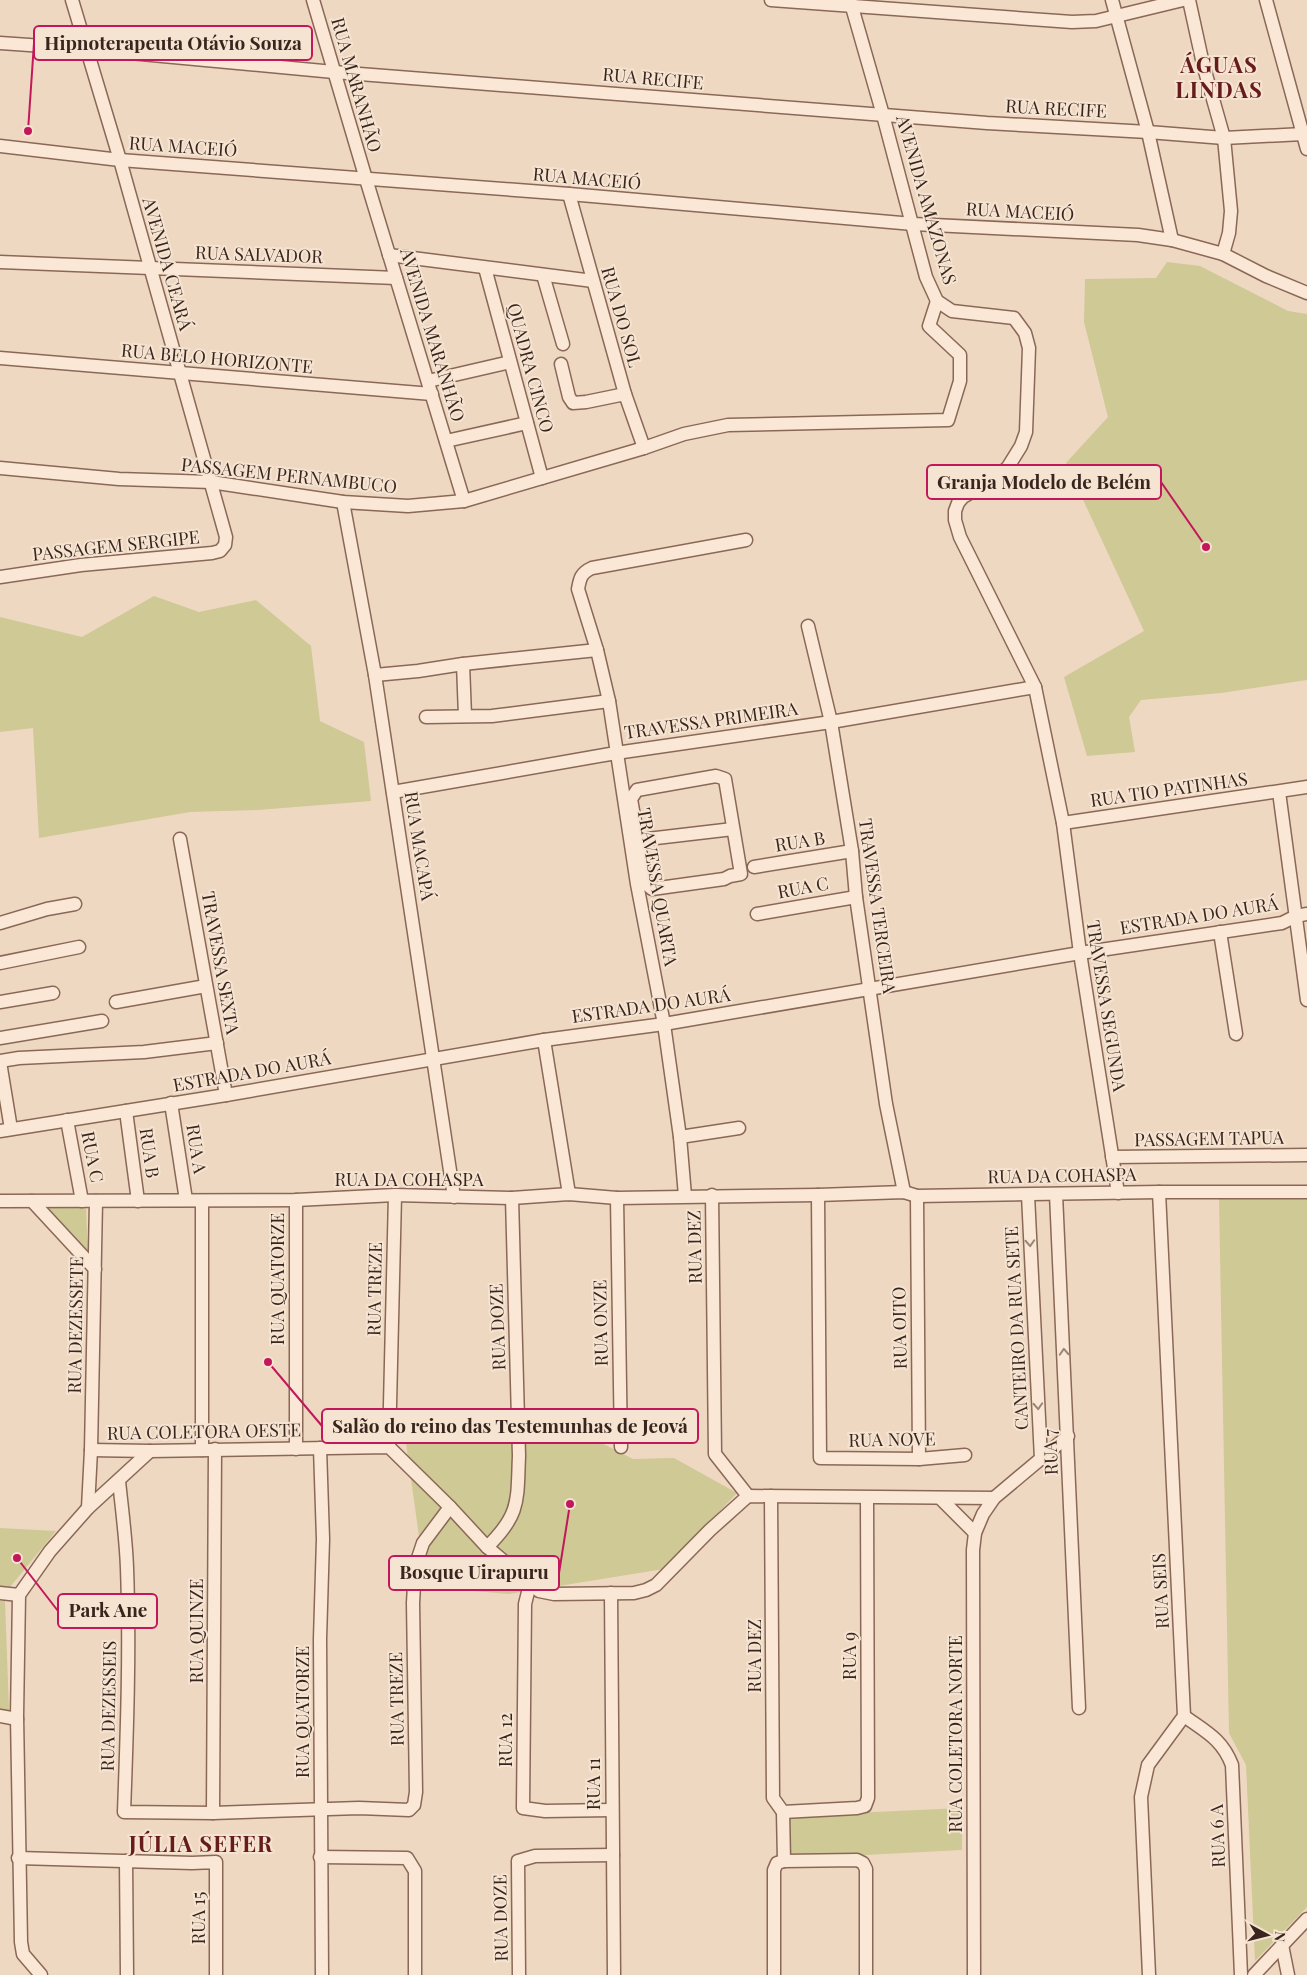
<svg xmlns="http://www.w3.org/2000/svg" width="1307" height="1975" font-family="'Playfair Display',serif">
<rect width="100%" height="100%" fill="#efd8c2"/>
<g fill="#cec995">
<polygon points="1167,262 1200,266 1288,311 1307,314 1307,680 1221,693 1141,700 1129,717 1135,752 1087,756 1064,677 1144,631 1066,463 1108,417 1084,322 1085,279 1156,278"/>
<polygon points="154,596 199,612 256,600 311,646 320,721 364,742 371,801 258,810 190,812 39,838 33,728 0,732 0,617 82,637"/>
<polygon points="1219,1199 1307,1199 1307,1907 1255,1961 1246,1765 1229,1733"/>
<polygon points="86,1205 88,1258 44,1206"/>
<polygon points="439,1417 578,1431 633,1459 674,1458 737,1493 664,1569 509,1594 426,1587 405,1436"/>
<polygon points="0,1528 56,1531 10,1587 0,1586"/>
<polygon points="0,1601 5,1601 9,1710 0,1710"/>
<polygon points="962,1808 962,1850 787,1859 786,1816"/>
</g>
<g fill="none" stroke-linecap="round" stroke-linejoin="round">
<g stroke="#8a6858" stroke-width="15">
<g id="minor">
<polyline points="313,0 366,179 464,501"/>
<polyline points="771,0 1072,22 1096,21 1183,0"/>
<polyline points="850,0 883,115 926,277 937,301 952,311 1014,318 1025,333 1029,348 1026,432 1021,446 1008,467 995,479 963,497 958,503 955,511 955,520 960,537 1035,687 1063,823 1080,953 1118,1193"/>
<polyline points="1112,0 1148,132 1172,240"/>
<polyline points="1189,0 1203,64 1224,138 1231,211 1229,233 1223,254"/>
<polyline points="1266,0 1307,149"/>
<polyline points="0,43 87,49 334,72 987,123 1148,132 1224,138 1303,134"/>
<polyline points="0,146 120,160 569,194 913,224 1138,235 1172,240 1223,254 1266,276 1307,293"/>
<polyline points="569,194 625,394 644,448"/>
<polyline points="389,255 593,281"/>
<polyline points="0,262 396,278"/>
<polyline points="485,268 542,478"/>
<polyline points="543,275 563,344"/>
<polyline points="0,358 432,394"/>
<polyline points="561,364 569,397 573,403 586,402 625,394"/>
<polyline points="428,381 510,362"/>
<polyline points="446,441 527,423"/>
<polyline points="0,468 119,479 211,482 343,502 408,506 464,501 644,448 684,434 728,425 948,420 960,381 960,355 929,326 937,301"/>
<polyline points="343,502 375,675 454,1197"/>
<polyline points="0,577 81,565 212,553 220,551 225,545 226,537 120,160 72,0"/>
<polyline points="808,626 831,722 852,851 856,897 886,1104 904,1192"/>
<polyline points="463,664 465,716"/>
<polyline points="375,675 418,671 463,664 597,650"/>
<polyline points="426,717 492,716 609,701"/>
<polygon points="716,776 725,779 741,874 730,876 724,879 652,889 646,884 631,799 637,790"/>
<polyline points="393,792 616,753 831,722 1035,687"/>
<polyline points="1279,792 1307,1000"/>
<polyline points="1063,823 1307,787"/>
<polyline points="180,839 226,1095"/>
<polyline points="639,840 733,829"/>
<polyline points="754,867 852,851"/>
<polyline points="757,914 856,897"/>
<polyline points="0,923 47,909 75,904"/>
<polyline points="1220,932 1236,1034"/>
<polyline points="0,963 79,947"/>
<polyline points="0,1002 53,993"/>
<polyline points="116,1002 206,986"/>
<polyline points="0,1038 102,1021"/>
<polyline points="544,1040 569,1194"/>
<polyline points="0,1061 19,1058 144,1052 217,1043"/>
<polyline points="0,1062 11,1129"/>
<polyline points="171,1103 186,1200"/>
<polyline points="126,1111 138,1201"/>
<polyline points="67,1120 82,1201"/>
<polyline points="0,1131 226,1095 544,1040 664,1024 1080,953 1282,923 1296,916 1307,914"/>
<polyline points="680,1137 739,1128"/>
<polyline points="1112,1157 1307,1155"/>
<polyline points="1056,1194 1079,1708"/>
<polyline points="712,1195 715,1454 748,1496"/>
<polyline points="818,1195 820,1458 919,1459 965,1455"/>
<polyline points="1028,1195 1041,1459"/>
<path d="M685 1196 680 1137 664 1024 637 884 609 701 597 650 578 589C580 578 581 573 592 568L746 540"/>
<polyline points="917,1196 919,1459"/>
<polyline points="617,1198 621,1447"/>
<polyline points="0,1201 296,1200 395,1195 512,1198 569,1194 617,1198 818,1195 904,1192 917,1196 1159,1192 1307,1192"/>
<polyline points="32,1201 95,1269"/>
<polyline points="202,1201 202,1450"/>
<polyline points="389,1447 395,1195"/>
<polyline points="320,1448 323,1539 320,1639 322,1975"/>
<polyline points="296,1449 296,1200"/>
<polyline points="91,1450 150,1451 389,1447 450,1507 487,1547 539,1591 554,1594 634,1593 646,1590 656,1585 710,1530 748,1496 994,1498"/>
<path d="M119 1481C122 1510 126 1539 127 1568 130 1649 127 1731 124 1812L213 1813 359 1808 409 1810 414 1805 416 1792 413 1603 415 1567 423 1543 450 1507"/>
<polyline points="771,1496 773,1798 783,1812"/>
<polyline points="940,1498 975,1533"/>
<polyline points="88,1508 91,1450 96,1201"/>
<path d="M487 1547C521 1514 517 1500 519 1456L512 1198"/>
<polyline points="530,1584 525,1604 523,1808 545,1811 612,1810"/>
<polyline points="0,1593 19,1595"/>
<polyline points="611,1593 614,1975"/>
<polyline points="0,1716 17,1719"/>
<path d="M1184 1716C1206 1732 1222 1739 1232 1765L1241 1975"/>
<polyline points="783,1812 857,1808 865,1806 868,1798 867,1498"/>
<polyline points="783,1812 784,1861"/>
<polyline points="213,1813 215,1449"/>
<polyline points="320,1857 407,1858 415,1871 415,1975"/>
<polyline points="18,1858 192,1863 216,1862 216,1975"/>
<polyline points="126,1861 127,1975"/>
<polyline points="1282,1945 1288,1975"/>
<polyline points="41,1975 23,1954 21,1942 17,1716 19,1595 50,1551 88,1508 150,1451"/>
<polyline points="519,1975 518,1861 535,1856 613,1855"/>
<polyline points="774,1975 774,1870 777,1863 784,1861 857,1860 863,1863 866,1869 866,1975"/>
<polyline points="974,1975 973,1550 975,1533 983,1514 994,1498 1068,1436"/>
<polyline points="1149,1975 1141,1797 1148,1765 1184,1716 1159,1192"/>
<polyline points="1254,1975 1307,1919"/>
</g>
</g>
<use href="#minor" stroke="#fae7d5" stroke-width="12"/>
</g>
<defs><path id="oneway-chevron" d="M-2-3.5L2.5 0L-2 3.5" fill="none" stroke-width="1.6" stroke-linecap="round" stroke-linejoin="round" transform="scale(1.25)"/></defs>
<g stroke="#9a8679">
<use href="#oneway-chevron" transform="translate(1030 1243) rotate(87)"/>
<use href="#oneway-chevron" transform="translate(1064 1352) rotate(-93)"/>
<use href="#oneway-chevron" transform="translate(1038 1406) rotate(87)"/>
</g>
<g text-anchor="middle" stroke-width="4" stroke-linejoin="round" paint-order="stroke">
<g font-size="18" fill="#39251d" stroke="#f6e4d2">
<text transform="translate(653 79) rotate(5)" y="6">RUA RECIFE</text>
<text transform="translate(356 85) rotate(74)" y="6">RUA MARANHÃO</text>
<text transform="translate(1056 109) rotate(3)" y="6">RUA RECIFE</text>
<text transform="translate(183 147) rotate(4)" y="6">RUA MACEIÓ</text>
<text transform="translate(587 179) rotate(5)" y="6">RUA MACEIÓ</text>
<text transform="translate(926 200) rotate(74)" y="6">AVENIDA AMAZONAS</text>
<text transform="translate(1020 212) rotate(3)" y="6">RUA MACEIÓ</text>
<text transform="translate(259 255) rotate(2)" y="6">RUA SALVADOR</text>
<text transform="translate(167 264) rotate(74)" y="6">AVENIDA CEARÁ</text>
<text transform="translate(621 317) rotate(74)" y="6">RUA DO SOL</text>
<text transform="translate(432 335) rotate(73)" y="6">AVENIDA MARANHÃO</text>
<text transform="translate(217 359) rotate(5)" y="6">RUA BELO HORIZONTE</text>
<text transform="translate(530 368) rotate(75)" y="6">QUADRA CINCO</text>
<text transform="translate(289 476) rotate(6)" y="6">PASSAGEM PERNAMBUCO</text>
<text transform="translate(116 546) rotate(-6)" y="6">PASSAGEM SERGIPE</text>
<text transform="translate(711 721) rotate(-8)" y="6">TRAVESSA PRIMEIRA</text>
<text transform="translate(1169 790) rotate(-8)" y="6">RUA TIO PATINHAS</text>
<text transform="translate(800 842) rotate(-9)" y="6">RUA B</text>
<text transform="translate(419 846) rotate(81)" y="6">RUA MACAPÁ</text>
<text transform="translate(657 887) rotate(80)" y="6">TRAVESSA QUARTA</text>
<text transform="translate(803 888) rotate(-10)" y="6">RUA C</text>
<text transform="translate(877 906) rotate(82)" y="6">TRAVESSA TERCEIRA</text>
<text transform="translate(1199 916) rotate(-9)" y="6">ESTRADA DO AURÁ</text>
<text transform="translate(220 963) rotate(80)" y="6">TRAVESSA SEXTA</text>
<text transform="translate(651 1006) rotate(-8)" y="6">ESTRADA DO AURÁ</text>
<text transform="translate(1106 1006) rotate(81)" y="6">TRAVESSA SEGUNDA</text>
<text transform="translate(252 1072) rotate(-10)" y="6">ESTRADA DO AURÁ</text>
<text transform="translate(1209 1139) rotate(-1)" y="6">PASSAGEM TAPUA</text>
<text transform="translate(196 1149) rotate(81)" y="6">RUA A</text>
<text transform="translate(149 1153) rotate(82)" y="6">RUA B</text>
<text transform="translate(92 1157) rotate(79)" y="6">RUA C</text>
<text transform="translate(1062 1176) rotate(-1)" y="6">RUA DA COHASPA</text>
<text x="409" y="1186">RUA DA COHASPA</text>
<text transform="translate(695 1247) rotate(-91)" y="6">RUA DEZ</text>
<text transform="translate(278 1279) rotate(-90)" y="6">RUA QUATORZE</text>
<text transform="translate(375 1289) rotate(-89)" y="6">RUA TREZE</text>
<text transform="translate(601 1323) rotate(-91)" y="6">RUA ONZE</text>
<text transform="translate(76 1325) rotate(-89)" y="6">RUA DEZESSETE</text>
<text transform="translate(498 1327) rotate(-92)" y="6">RUA DOZE</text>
<text transform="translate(900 1328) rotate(-91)" y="6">RUA OITO</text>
<text transform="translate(1017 1328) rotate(-93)" y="6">CANTEIRO DA RUA SETE</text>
<text transform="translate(204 1432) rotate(-1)" y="6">RUA COLETORA OESTE</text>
<text transform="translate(892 1440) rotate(-1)" y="6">RUA NOVE</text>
<text transform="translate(1051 1452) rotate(-92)" y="6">RUA 7</text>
<text transform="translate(1161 1591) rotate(-93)" y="6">RUA SEIS</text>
<text transform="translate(197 1631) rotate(-90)" y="6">RUA QUINZE</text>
<text transform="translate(755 1656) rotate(-90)" y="6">RUA DEZ</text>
<text transform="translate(850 1656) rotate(-90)" y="6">RUA 9</text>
<text transform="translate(397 1699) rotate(-91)" y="6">RUA TREZE</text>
<text transform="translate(109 1706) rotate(-89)" y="6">RUA DEZESSEIS</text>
<text transform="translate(303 1712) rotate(-90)" y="6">RUA QUATORZE</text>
<text transform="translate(956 1734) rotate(-90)" y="6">RUA COLETORA NORTE</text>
<text transform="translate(506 1740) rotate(-90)" y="6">RUA 12</text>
<text transform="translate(594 1784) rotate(-90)" y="6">RUA 11</text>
<text transform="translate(1218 1836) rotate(-92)" y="6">RUA 6 A</text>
<text transform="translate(199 1918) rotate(-90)" y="6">RUA 15</text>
<text transform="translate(501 1918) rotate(-91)" y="6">RUA DOZE</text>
</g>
<g font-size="22" font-weight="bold" letter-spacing="1" fill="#671b1b" stroke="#f6e4d2">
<text x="1219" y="73">ÁGUAS<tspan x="1219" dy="25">LINDAS</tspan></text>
<text x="201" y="1852">JÚLIA SEFER</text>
</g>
</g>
<path fill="none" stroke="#c2185b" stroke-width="2" d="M28 131L34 43M1206 547L1161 482M268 1362L322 1426M570 1504L559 1573M17 1558L58 1611"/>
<g fill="#c2185b" stroke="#f6e4d2" stroke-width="2">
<circle cx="28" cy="131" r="5"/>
<circle cx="1206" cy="547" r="5"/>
<circle cx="268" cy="1362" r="5"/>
<circle cx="570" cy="1504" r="5"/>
<circle cx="17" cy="1558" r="5"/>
</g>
<g fill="#f6e4d2" stroke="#c2185b" stroke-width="2">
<rect x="34" y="26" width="278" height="34" rx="5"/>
<rect x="927" y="465" width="234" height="34" rx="5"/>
<rect x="322" y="1409" width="376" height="34" rx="5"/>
<rect x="389" y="1556" width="170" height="34" rx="5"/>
<rect x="58" y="1594" width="99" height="34" rx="5"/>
</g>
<g font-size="19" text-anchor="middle" font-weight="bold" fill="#39251d">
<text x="173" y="50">Hipnoterapeuta Otávio Souza</text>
<text x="1044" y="489">Granja Modelo de Belém</text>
<text x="510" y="1433">Salão do reino das Testemunhas de Jeová</text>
<text x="474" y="1579">Bosque Uirapuru</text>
<text x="108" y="1617">Park Ane</text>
</g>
<g transform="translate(1267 1935) rotate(97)" stroke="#f6e4d2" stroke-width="4" paint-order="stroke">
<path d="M0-4L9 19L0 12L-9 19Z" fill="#39251d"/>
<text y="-8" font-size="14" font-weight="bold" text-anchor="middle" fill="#39251d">N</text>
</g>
</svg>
